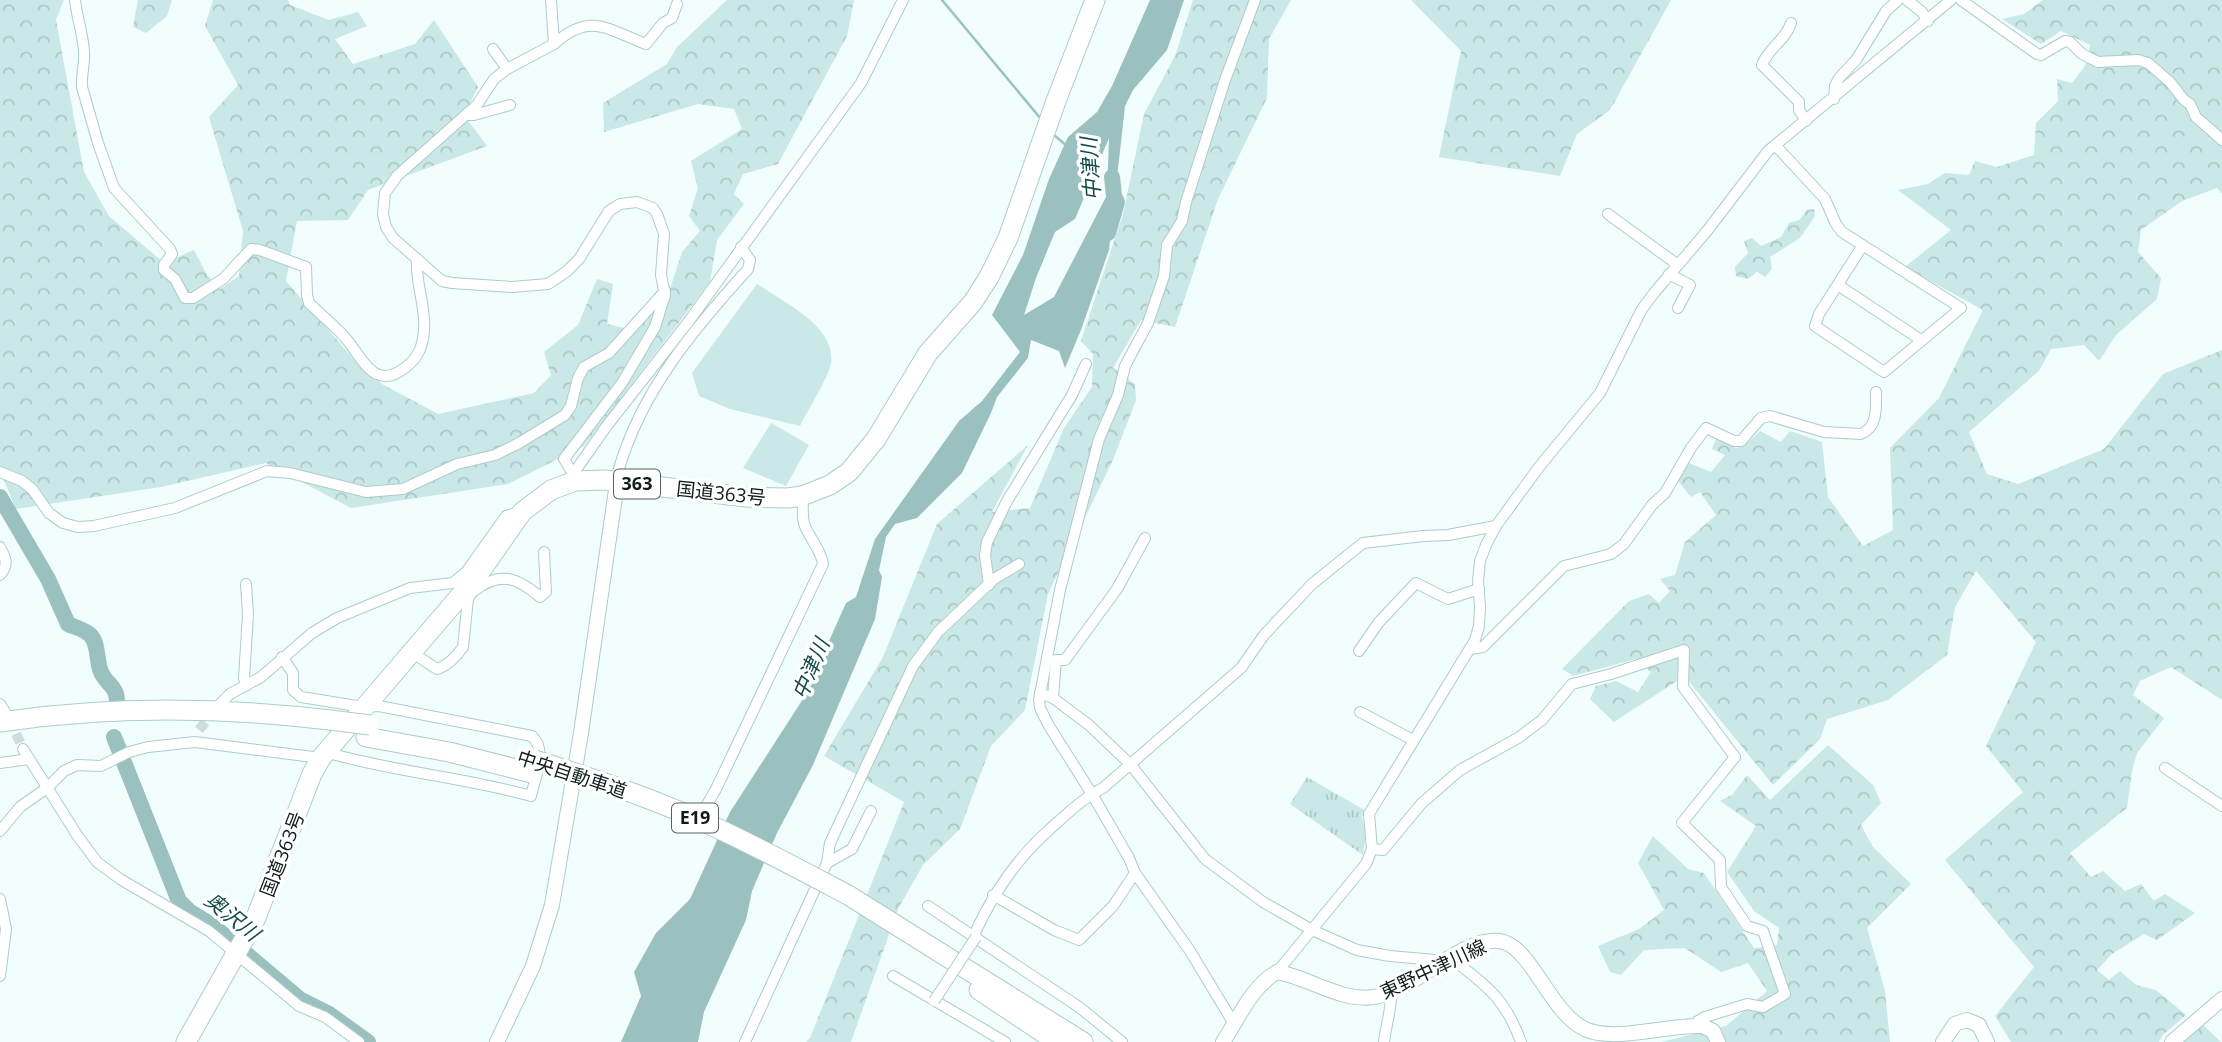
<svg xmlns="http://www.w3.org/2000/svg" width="2222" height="1042" font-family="'Open Sans','Noto Sans JP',sans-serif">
<defs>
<pattern id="grass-tufts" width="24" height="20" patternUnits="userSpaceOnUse" patternTransform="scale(1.75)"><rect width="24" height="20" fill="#c9e8e7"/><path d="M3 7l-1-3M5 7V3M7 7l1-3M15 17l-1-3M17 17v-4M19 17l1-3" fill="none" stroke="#acc7c6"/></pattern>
<pattern id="forest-crowns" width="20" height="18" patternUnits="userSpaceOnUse" patternTransform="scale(1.75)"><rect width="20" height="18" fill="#c9e8e7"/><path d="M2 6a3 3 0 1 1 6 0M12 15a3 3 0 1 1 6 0" fill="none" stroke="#acc7c6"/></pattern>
</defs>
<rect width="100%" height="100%" fill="#f1fefd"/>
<polygon fill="url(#grass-tufts)" points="1307,777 1366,811 1362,817 1366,835 1363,855 1290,804"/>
<g fill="url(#forest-crowns)">
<polygon points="0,0 64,0 56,20 84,172 109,216 164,263 194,250 207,275 220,289 239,276 243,231 209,117 238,85 205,26 213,0 288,0 290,5 329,20 358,12 367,26 335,39 353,64 415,44 434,20 478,87 464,115 487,146 368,190 348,220 297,221 286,281 358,364 382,384 438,414 534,393 551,375 544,352 578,325 597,279 613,284 607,324 633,330 671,286 682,252 700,231 689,216 698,188 691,161 742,129 734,109 698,104 604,132 603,103 667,64 677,47 727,0 854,0 847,36 778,164 743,174 734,194 744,204 717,240 710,282 584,446 508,484 351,508 266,463 161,487 16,509 0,471"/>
<polygon points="138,0 172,0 167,16 146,33 133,27"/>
<polygon points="1193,0 1291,0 1269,39 1267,98 1218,199 1175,327 1141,320 1113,368 1135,384 1136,400 1113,460 1048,594 1025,710 991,746 960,829 923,865 898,909 851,1042 806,1042 810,1038 904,802 824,756 883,657 937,524 1028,445 992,512 1030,508 1064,428 1092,387 1093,354 1081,341 1123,214 1144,114 1175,56"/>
<polygon points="1411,0 1671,0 1610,110 1577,134 1560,176 1439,157 1461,51"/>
<polygon points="2043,0 2222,0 2222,194 2217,188 2182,201 2141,230 2138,252 2161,278 2157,299 2116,335 2099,361 2084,345 2051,349 2039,371 1969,432 1987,474 2018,484 2104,449 2163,374 2222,350 2222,700 2171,667 2140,681 2133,695 2164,718 2137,753 2132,771 2127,808 2070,853 2091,877 2103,871 2125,891 2141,884 2154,901 2165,894 2195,913 2157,940 2144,934 2112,954 2097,970 2109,980 2120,971 2136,985 2156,990 2186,1015 2163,1035 2159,1042 2011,1042 1995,1016 2034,967 1945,860 2023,792 1986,746 2036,642 1976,571 1955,607 1947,655 1888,700 1827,719 1820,739 1773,785 1678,668 1677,681 1614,722 1590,699 1596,686 1616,681 1638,692 1651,672 1636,659 1573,676 1562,669 1629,601 1649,594 1659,603 1670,591 1660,579 1675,575 1685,542 1716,515 1700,492 1691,497 1678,481 1689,463 1711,472 1725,455 1712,449 1717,437 1736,448 1746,444 1760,431 1781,442 1790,431 1822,442 1828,497 1863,546 1893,530 1890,448 1939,398 1983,310 1905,267 1951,230 1898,190 1928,184 1945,173 1969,175 1975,161 1997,167 2034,155 2036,123 2058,101 2057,79 2072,83 2085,66 2090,45 2061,31 2041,44 2002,19 2024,14"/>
<polygon points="1814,209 1815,216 1800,238 1770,257 1772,269 1765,277 1757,272 1748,279 1736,276 1735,267 1748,253 1744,241 1752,238 1761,246 1781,237 1789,223 1799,220 1807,210"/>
<polygon points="1828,745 1873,785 1881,803 1861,825 1873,847 1911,884 1867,928 1885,991 1890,1042 1661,1042 1726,1026 1767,991 1748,963 1721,972 1685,948 1644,950 1621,975 1610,972 1598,946 1639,929 1664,910 1638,863 1653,836 1688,869 1704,873 1754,948 1777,945 1779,928 1754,911 1727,872 1756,826 1720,801 1733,794 1747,775 1770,800"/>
<polygon points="2201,1023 2221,1042 2181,1042"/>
</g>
<g fill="#c9e8e7">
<path d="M757 284C783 302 836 326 831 363 829 377 807 411 800 426L730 409 699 396 692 373Z"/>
<polygon points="771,423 809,445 786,486 743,468"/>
</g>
<path fill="#9ac1bf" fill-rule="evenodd" d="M1150 0H1184L1167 50 1133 90 1125 106 1109 250 1081 330 1065 368 1059 351 1031 340 1028 358 997 397 991 413 962 473 917 518 895 524 886 537 879 570 882 577 875 619 813 765 777 833 752 891 746 920 704 1012 698 1042H621L641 996 634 972 656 933 690 899 730 812 803 699 846 603 856 597 875 539 959 421 982 401 1020 352 992 315 1023 255 1049 179 1068 137 1097 112 1112 86ZM1109 138 1107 195 1054 297 1024 315 1036 278 1055 232 1075 219Z"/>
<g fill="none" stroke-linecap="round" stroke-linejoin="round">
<g stroke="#9ac1bf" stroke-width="2.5">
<polyline points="942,0 1041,119"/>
<polyline points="1054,135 1067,146"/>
</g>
<g stroke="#9ac1bf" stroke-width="16">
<polyline points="1108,233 1117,202 1114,196 1112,177"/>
<path d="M0 497 48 579 68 624C74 627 83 629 89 634 99 641 96 661 101 672 106 684 117 686 117 701"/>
<polyline points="114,737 179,901 189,911 212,925 301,1000 329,1014 368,1042"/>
</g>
<g stroke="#cfdcdb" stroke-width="10" stroke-dasharray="10 5" stroke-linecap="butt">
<polyline points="10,720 23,749"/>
<polyline points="199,730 215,710"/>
</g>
<g stroke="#adccca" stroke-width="12">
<g id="street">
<path d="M75 0C77 18 83 34 84 52 85 64 81 74 82 87L98 143 114 188 170 249 172 254 164 265V270L175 279 185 298H193L223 279 251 249 260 250 306 267 307 295 309 303C322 316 337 327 348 341 364 362 376 391 406 367 419 357 423 345 424 330 426 306 415 282 417 259"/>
<polyline points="551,0 554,44 507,69 494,79 477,105 397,176 385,193 383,214 386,227 393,238 442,281 452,283 512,287 548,284 566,272 579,259 609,211 620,204 637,202 653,208 657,214 664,234 661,275 665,295 655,327 622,383 564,459 573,474"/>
<polyline points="1907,0 1922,12 1928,21"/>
<polyline points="1961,0 2037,54 2041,55 2065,41 2070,42 2082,54 2098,62 2138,60 2148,63 2170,82 2184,100 2190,104 2196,117 2222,140"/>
<path d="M1791 23C1786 40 1768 48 1762 65L1799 102V110L1806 121"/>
<path d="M554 44C590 12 607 29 646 44L663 23 672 18 677 4"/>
<polyline points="493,49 507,69"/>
<polyline points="1834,99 1835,86 1839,78 1856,60 1886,11 1898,0"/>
<polyline points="466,115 474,115 510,105"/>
<polyline points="1776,146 1825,199 1836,224 1842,232 1961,308 1884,372 1815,326 1819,314 1863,245"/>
<polyline points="1608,214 1678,265"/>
<polyline points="1669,274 1690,285 1678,308"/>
<polyline points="1838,285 1921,340"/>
<polyline points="0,472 22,481 32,489 49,513 63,523 78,527 94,526 175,508 267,471 290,473 366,492 403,489 457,464 495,455 519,443 565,415 571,406 578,378 584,367 609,353 665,291"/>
<path d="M618 472C641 391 693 330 748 269L750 260 741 247"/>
<polyline points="574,479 573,474 606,427 689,321 861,83 903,0"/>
<path d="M0 547C6 558 9 565 0 575"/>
<polyline points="246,584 248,614 244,678 246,686"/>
<polyline points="989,585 985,555 987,542 1007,501 1072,395 1086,364"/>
<path d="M474 591C499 571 517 577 540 597L546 592 544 552"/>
<path d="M1470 649 1483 647 1564 566 1611 554 1624 544 1652 505 1665 493 1691 448 1706 428 1734 441H1741L1761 418 1770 416 1824 432 1861 434C1878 427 1876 408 1876 392"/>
<polyline points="1359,651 1379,622 1416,583 1448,599 1479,589"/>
<path d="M411 652 437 669C447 666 457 656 463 647L468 599 471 594 469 592"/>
<path d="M282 657 293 673V690L301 697 363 707 379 706 532 736C548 751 535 777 531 796 464 777 393 772 325 752"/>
<polyline points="1040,693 1053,698 1089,725 1130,764 1205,859 1263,902 1312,930 1357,950 1390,956 1446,961"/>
<polyline points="1053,698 1056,660 1065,660 1117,589 1145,538"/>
<polyline points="0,704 10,720"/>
<polyline points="219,705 230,694 261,677 312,633 337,618 410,588 453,583 467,571 506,516 520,512"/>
<polyline points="1360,712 1413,740"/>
<polyline points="23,749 77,835 97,862 120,879 209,931 299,1006 325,1017 359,1042"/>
<polyline points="0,763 29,759"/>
<polyline points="2165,768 2222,806"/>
<path d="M701 815 716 789 823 564C821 550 810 539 805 526 801 517 804 506 802 496"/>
<polyline points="0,831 20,807 47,788 64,771 77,765 101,766 129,752 148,747 195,742 321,758"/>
<polyline points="1372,849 1383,850 1421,804 1460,770 1518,738 1542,720 1572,684 1611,674 1684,650 1683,687 1735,757 1682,823 1720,860 1721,887 1747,926 1763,931 1785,994 1763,1007 1747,1004 1705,1017 1698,1021 1698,1026"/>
<polyline points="827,863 830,843 913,666 938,632 994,579 1019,564"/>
<polyline points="993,895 1054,930 1079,940 1113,906 1135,873"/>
<polyline points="0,899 6,929 0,976"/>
<polyline points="928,906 1079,1007 1122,1042"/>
<path d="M974 935C993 893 1016 859 1050 829 1067 814 1083 798 1103 788L1241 668 1264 635 1312 584 1363 543 1423 536 1448 535 1496 526"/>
<path d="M1451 958C1487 986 1505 998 1521 1042"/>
<polyline points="1277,972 1366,864 1372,849 1369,814 1475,640 1479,626 1480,607 1478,581 1480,561 1486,545 1496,526 1539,467 1600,393 1642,309 1654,293 1707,231 1768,151 1951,0"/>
<polyline points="893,976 1005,1042"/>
<polyline points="1234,1024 1190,951 1135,873 1129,858 1092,794 1049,726 1040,708 1039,700 1060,590 1099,439 1118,395 1125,366 1148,323 1164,276 1167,245 1182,221 1186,202 1225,80 1255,0"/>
<polyline points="745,1042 827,863 852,849 871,811"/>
<path d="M1384 1042C1386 1024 1392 1009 1391 990"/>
</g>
</g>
<g stroke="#adccca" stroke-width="16">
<g id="secondary">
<polyline points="497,1042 533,966 552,905 581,733 616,490"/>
<path d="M1223 1042C1238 1019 1252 986 1277 972 1308 977 1341 1002 1374 997 1414 991 1461 937 1499 941 1531 944 1550 1015 1587 1030 1618 1042 1669 1024 1703 1026L1713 1031 1718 1042"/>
<polyline points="1943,1042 1955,1024 1967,1020 1979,1025 1987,1042"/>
<polyline points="2172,1042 2222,999"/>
</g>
</g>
<g stroke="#adccca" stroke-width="21">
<g id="highway">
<path d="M0 722C109 706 221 707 330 720"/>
<polyline points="366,737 449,752 532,773"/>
<polyline points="848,895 1083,1042"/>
<polyline points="979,990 1057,1042"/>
<polyline points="186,1042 255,920 312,774 321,758 478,575 522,512 551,490 575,481 604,480 746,497 788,498 802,496 830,485 849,472 876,439 928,353 973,302 989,277 1008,238 1056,101 1095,0"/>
</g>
</g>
<use href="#street" stroke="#fff" stroke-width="10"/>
<use href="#secondary" stroke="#fff" stroke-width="14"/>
<use href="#highway" stroke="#fff" stroke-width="19"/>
<g stroke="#adccca" stroke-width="12" stroke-linecap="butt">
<polyline id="street-bridge" points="934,1001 976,937"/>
</g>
<g stroke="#adccca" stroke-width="21" stroke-linecap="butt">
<g id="highway-bridge">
<polyline points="330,720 370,725"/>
<path d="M535 760C589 777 643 795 695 818 747 841 797 868 848 895"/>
</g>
</g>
<use href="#street-bridge" stroke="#fff" stroke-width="10"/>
<use href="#highway-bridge" stroke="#fff" stroke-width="19"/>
</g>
<g text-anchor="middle" stroke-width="7" stroke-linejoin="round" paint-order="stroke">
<g fill="#fff" stroke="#586160" stroke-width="2">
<rect x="614" y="469.5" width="46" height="29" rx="5"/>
<rect x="672" y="803.5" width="46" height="29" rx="5"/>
</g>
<g font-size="18" font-weight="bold" fill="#111d1c">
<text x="637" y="490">363</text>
<text x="695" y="824">E19</text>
</g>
<g font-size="19" fill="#111d1c" stroke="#fff">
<text transform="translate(721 493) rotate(6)" y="7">国道363号</text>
<text transform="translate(572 774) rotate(18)" y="7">中央自動車道</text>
<text transform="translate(282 854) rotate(-69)" y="7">国道363号</text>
<text transform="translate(1433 969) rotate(-25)" y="7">東野中津川線</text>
</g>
<g font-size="21" font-style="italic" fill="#124b4a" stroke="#fff">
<text transform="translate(1091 169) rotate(-94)" y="7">中津川</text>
<text transform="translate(811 669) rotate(-67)" y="7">中津川</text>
<text transform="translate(232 917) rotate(39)" y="7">奥沢川</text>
</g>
</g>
</svg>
